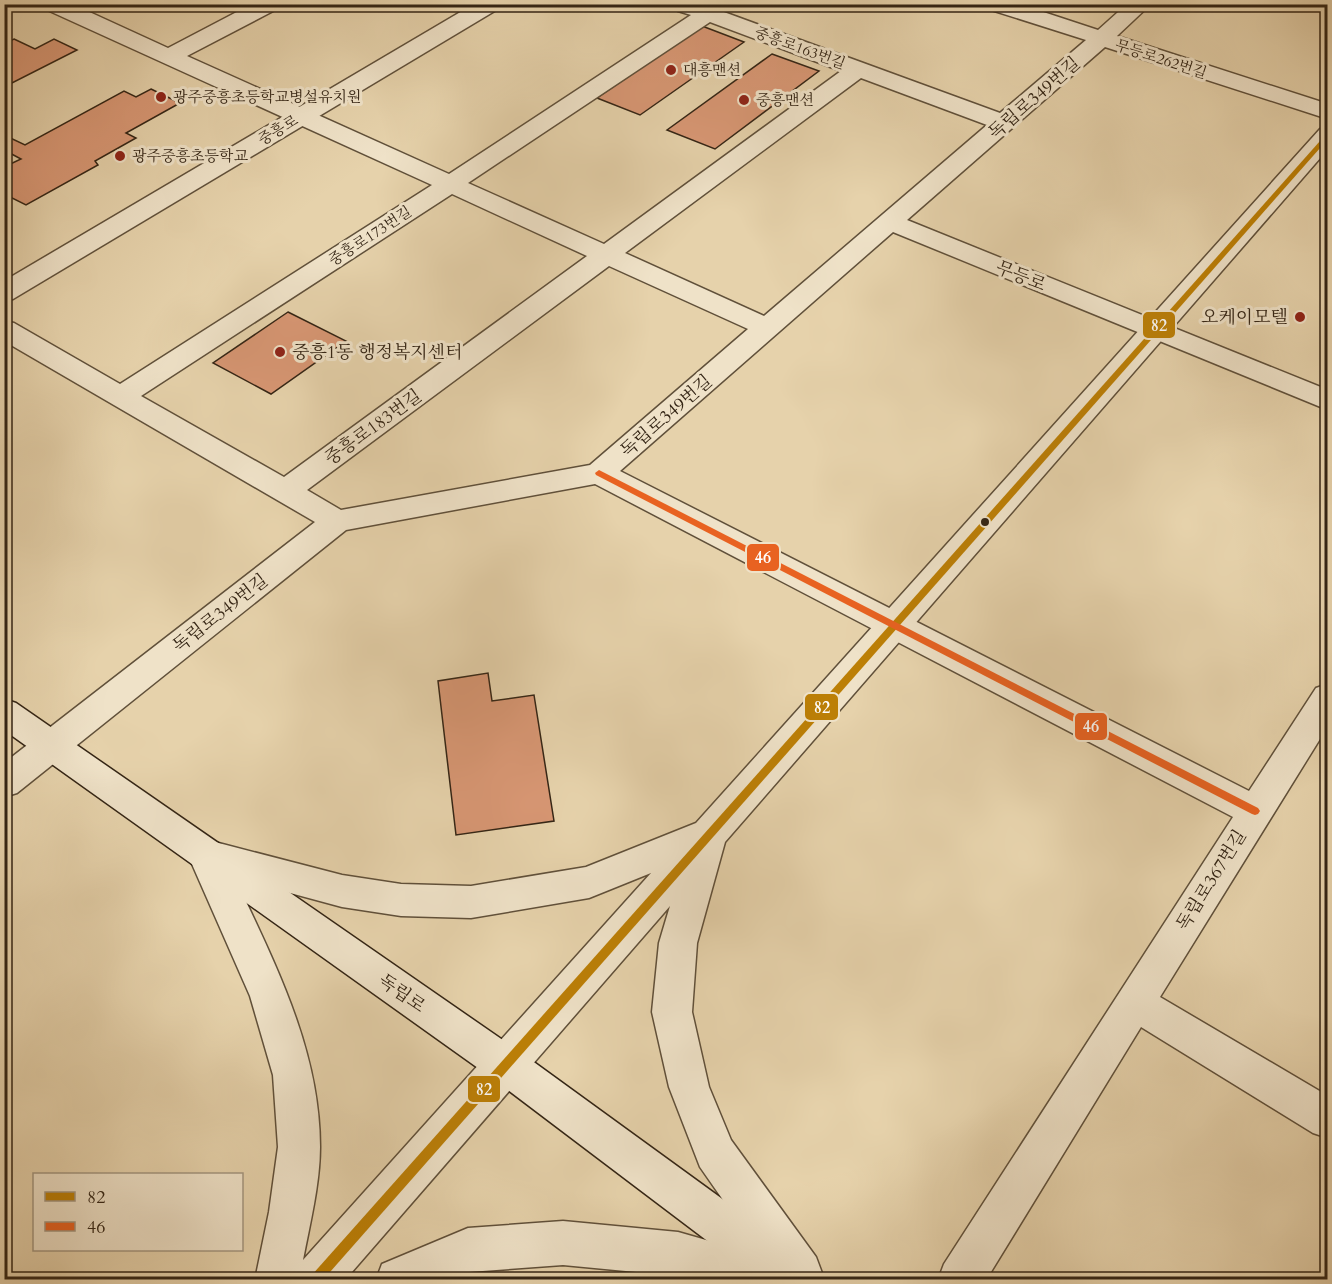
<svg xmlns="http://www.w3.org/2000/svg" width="1332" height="1284" font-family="Cardo,'Noto Serif KR',serif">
<rect width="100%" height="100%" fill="#e6d2ab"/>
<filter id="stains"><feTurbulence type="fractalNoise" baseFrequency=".00333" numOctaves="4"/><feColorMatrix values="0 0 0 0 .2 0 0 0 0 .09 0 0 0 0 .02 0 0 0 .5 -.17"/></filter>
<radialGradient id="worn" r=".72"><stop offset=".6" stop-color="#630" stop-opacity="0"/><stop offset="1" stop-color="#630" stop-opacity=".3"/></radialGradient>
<g fill="#d89774" stroke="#342515" stroke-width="1.5">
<polygon points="702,26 744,42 640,115 597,98"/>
<polygon points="14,39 35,49 54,39 77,50 4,87 4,44"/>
<polygon points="772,54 819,71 715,149 667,130"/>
<polygon points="151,89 180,103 126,133 136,138 95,161 98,165 26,205 4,194 4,167 21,159 4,150 4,135 25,145 124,91 136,97"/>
<polygon points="288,312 346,341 271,394 213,363"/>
<polygon points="488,673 492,701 534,695 554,821 456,835 438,681"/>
</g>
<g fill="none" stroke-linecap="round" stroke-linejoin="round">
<g stroke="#60503a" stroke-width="3">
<path id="minor" d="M43 4H72L168 48 252 4H279L277 9 187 56 449 174 691 15 678 11 676 4H702L1000 113 1086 40 988 9 986 4H1019L1098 30 1127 4H1151L1117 36 1328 104V119L1105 47 907 220 1328 390V410L893 232 620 471 1249 791 1316 688 1328 684V726L1160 997 1328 1096V1138L1313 1133 1141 1027 986 1280H938L944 1264 1233 817 595 484 346 530 17 793 4 797V763L315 522 4 341V321L14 323 120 384 432 185 45 9ZM710 22 841 71 604 244 468 183ZM861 78 987 125 764 316 625 253ZM452 194 587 256 284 477 141 396ZM609 266 748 329 590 465 341 510 307 490Z"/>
</g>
<g stroke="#60503a" stroke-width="3">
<g id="tertiary">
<polygon points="474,4 500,4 498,9 13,299 4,301 4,281"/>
<path d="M1328 127V149L725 842 697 943 692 1012 709 1087 731 1140 816 1257 822 1273 819 1280H691L678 1276 563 1265 469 1272 451 1280H376L382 1264 468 1228 563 1221 678 1232 762 1256 700 1167 669 1087 652 1012 659 943 670 906 345 1280H255L269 1212 278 1147 273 1075 250 996 188 855 193 844 206 840 211 841 342 875 401 884 471 886 586 867 696 823 1320 129ZM651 873 303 1260C310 1223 320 1184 320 1147 320 1050 275 964 235 878L342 907 401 916 471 918 589 898Z"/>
</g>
</g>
<g stroke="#342515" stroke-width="3">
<polygon id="secondary" points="4,699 16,703 520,1052 812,1264 818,1280 759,1280 492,1078 4,730"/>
</g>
<use href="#minor" fill="#efe2c8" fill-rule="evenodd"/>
<use href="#tertiary" fill="#efe2c8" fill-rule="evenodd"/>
<use href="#secondary" fill="#efe2c8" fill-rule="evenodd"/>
<g stroke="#efe2c8" stroke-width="5">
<polygon id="bus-1" points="1328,132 1328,139 323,1280 309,1280 311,1276"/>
</g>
<g stroke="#efe2c8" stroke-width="5">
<polygon id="bus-2" points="599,470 1258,808 1260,811 1258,814 1255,815 1252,814 596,475 595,473"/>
</g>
<use href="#bus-1" fill="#bc7f06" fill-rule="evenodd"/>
<use href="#bus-2" fill="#e86221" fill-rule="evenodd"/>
</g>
<g fill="#8f2418" stroke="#efe2c8" stroke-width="2">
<circle cx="671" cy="70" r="6"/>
<circle cx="161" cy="97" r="6"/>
<circle cx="744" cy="100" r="6"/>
<circle cx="120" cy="156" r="6"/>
<circle cx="1300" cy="317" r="6"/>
<circle cx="280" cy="352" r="6"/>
</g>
<circle fill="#342515" stroke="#efe2c8" stroke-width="2" cx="985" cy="522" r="5"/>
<g text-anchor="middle" stroke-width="6" stroke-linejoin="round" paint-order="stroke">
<g font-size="15" fill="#342515" stroke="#efe2c8">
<text transform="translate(800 48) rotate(20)" y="5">중흥로163번길</text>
<text transform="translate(1161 59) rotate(18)" y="5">무등로262번길</text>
<text transform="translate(278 130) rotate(-31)" y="5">중흥로</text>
<text transform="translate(370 236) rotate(-33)" y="5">중흥로173번길</text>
</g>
<g font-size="15" fill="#342515" stroke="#efe2c8" text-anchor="start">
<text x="683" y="75">대흥맨션</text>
<text x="173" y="102">광주중흥초등학교병설유치원</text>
<text x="756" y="105">중흥맨션</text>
<text x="132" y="161">광주중흥초등학교</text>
</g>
<g font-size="18" fill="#342515" stroke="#efe2c8">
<text transform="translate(1034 98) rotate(-41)" y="6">독립로349번길</text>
<text transform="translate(1021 276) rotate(22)" y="6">무등로</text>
<text transform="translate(666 416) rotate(-41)" y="6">독립로349번길</text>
<text transform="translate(373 427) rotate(-36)" y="6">중흥로183번길</text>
<text transform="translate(220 613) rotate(-38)" y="6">독립로349번길</text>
<text transform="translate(1211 880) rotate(-58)" y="6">독립로367번길</text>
<text transform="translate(402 993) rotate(35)" y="6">독립로</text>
</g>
<g font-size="18" fill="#342515" stroke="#efe2c8" text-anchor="end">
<text x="1288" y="323">오케이모텔</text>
<text x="292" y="358" text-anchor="start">중흥1동 행정복지센터</text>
</g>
</g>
<g stroke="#efe2c8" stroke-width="2">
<rect x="1142" y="311" width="34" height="28" rx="6" fill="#bc7f06"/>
<rect x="746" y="543" width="34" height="29" rx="6" fill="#e86221"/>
<rect x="804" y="693" width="35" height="28" rx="6" fill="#bc7f06"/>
<rect x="1074" y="712" width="34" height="29" rx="6" fill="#e86221"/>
<rect x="467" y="1075" width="34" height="28" rx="6" fill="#bc7f06"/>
</g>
<g font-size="16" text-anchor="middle" font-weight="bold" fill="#fff">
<text x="1159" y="331">82</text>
<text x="763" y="563">46</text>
<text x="822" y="713">82</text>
<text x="1091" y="732">46</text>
<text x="484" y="1095">82</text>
</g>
<rect width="1332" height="1284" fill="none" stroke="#e6d2ab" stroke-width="24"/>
<rect x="6" y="6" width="1320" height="1272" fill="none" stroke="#342515" stroke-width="3"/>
<rect x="12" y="12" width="1308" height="1260" fill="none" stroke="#342515" stroke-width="1.5"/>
<rect x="33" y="1173" width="210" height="78" fill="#efe2c8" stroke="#a49680" stroke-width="1.5"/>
<rect x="45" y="1192" width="30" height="9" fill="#bc7f06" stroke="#a49680" stroke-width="1.5"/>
<text x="87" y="1203" font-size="18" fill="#342515">82</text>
<rect x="45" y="1222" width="30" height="9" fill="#e86221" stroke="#a49680" stroke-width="1.5"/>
<text x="87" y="1233" font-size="18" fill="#342515">46</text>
<rect width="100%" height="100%" filter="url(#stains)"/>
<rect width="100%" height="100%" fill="url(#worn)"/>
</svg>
